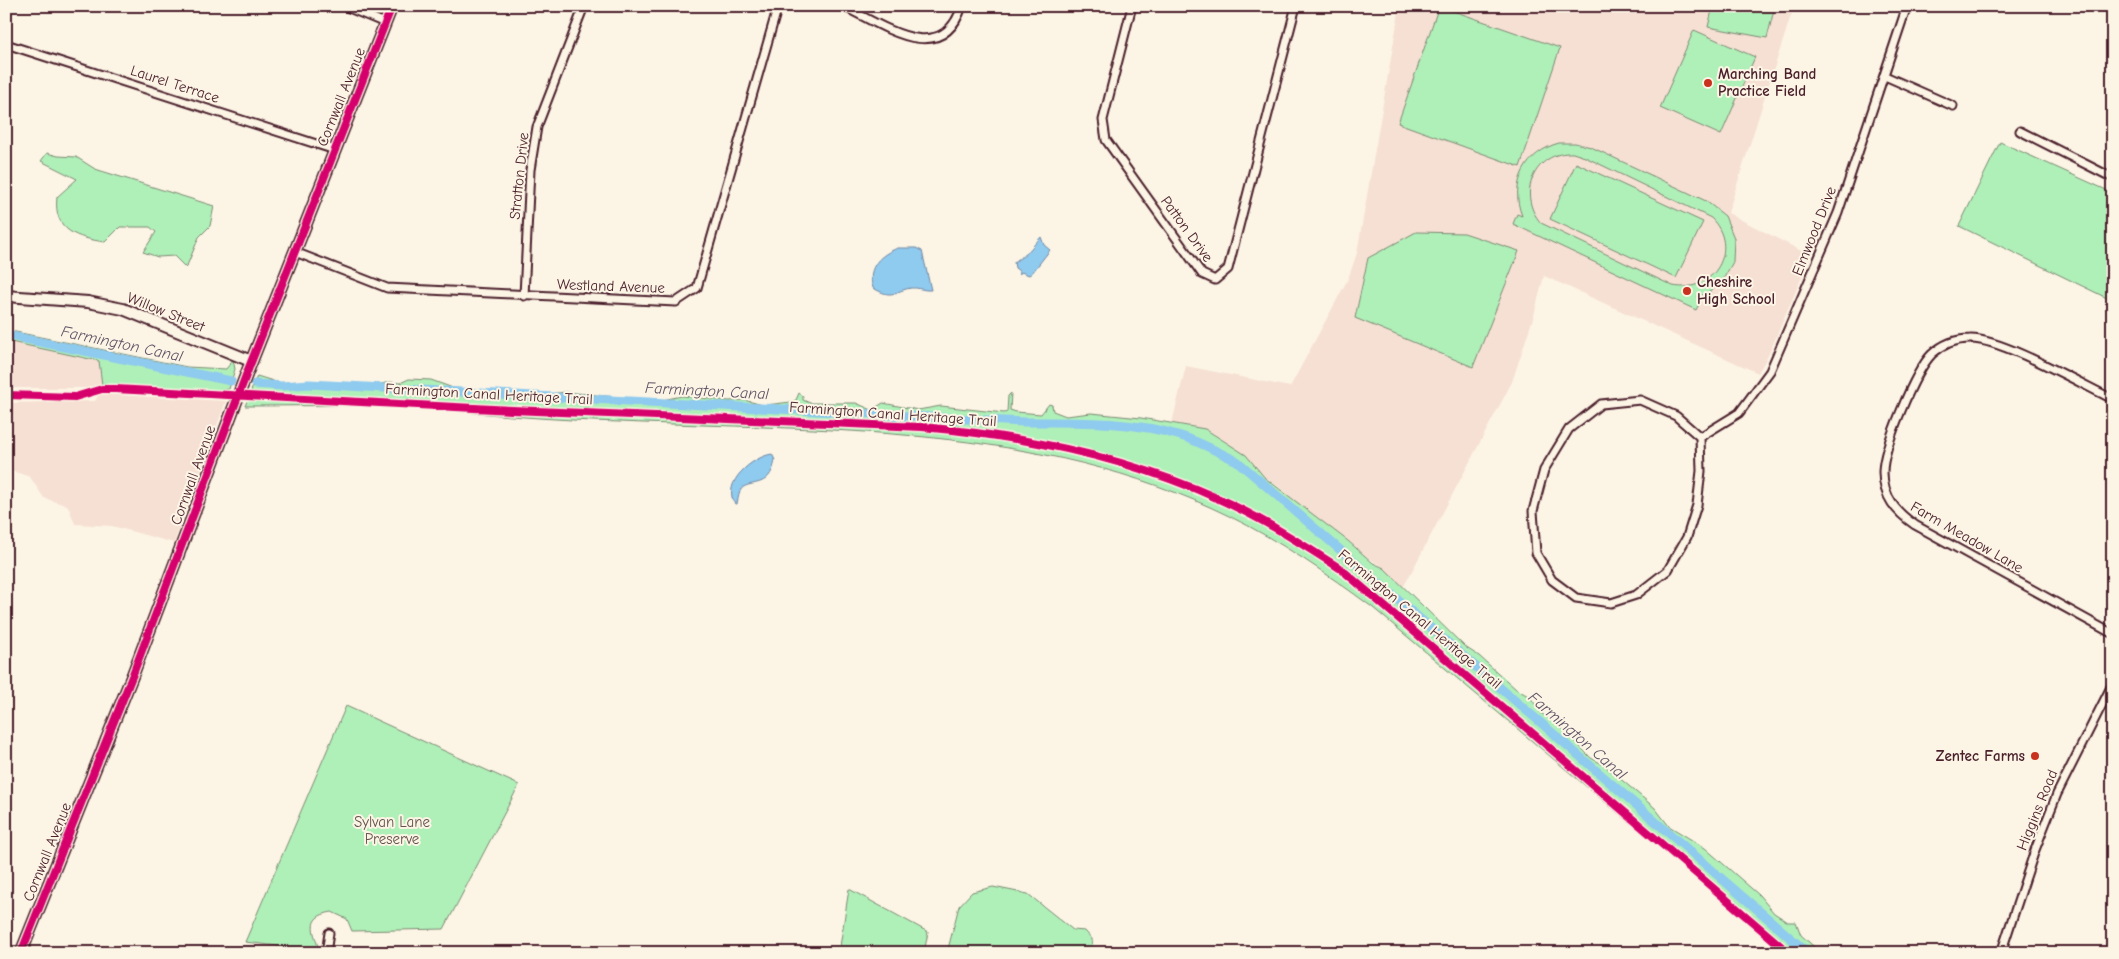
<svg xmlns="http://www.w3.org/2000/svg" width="2119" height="959" font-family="'Comic Neue',sans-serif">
<rect width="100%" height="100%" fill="#fcf5e5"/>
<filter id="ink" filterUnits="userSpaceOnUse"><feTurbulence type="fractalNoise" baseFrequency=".02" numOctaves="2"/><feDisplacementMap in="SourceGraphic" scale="10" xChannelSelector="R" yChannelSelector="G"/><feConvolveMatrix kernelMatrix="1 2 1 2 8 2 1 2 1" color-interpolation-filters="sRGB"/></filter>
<g filter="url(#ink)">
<g fill="#f6e0d4">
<polygon points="1400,6 1794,6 1728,213 1811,256 1768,356 1758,373 1544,276 1534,315 1512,382 1404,586 1401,585 1381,566 1359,552 1348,541 1297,504 1282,489 1265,478 1245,455 1205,429 1172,423 1186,366 1290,387 1348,279 1357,253"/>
<polygon points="6,341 99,361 102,385 90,388 6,388"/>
<polygon points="99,394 226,401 174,543 112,526 75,524 68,506 44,498 30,477 6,469 6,403 95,401"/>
</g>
<g fill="#aff0b8" stroke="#7c8872" fill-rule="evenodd">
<polygon points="1439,6 1560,48 1520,167 1398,123"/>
<polygon points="1713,6 1775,6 1767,38 1708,27"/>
<polygon points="1694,30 1755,57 1721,135 1660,108"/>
<polygon points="2000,142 2113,193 2113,301 1959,226"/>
<path d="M1559 143H1575L1591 147 1706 201 1725 216 1734 238 1733 262 1721 283 1708 293 1697 297 1701 300 1696 310 1513 224 1517 214 1522 216C1509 183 1526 152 1559 143ZM1573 153 1585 157 1711 218C1741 248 1714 294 1673 286L1541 223C1516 195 1534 151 1573 153Z"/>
<path d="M47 153 58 156 76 157 95 169 214 206 210 226 199 237 186 268 174 256 158 257 143 252 156 232 150 227H120L105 242C77 238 53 231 57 197L77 179 41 161Z"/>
<polygon points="1576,163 1703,222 1676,278 1550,219"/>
<polygon points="1416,232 1464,233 1519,251 1473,367 1355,318 1368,258"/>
<polygon points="6,330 187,367 226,369 233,360 235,369 229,389 214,391 102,385 99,361 6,341"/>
<path d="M257 376 286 385 315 381 376 385 390 382 400 383 409 379 431 380 453 388 548 394 566 392 657 401 682 396 729 401 744 400 763 405 774 404 791 402 796 400 799 393 803 396V400L810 403H856L872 410 883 403 918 410 941 406 1004 413 1007 412 1008 396 1011 393 1010 410 1016 412 1041 414 1049 404 1052 405 1053 411 1066 416 1091 413 1141 418 1205 429 1246 455 1265 478 1348 541 1373 563 1384 568 1465 647 1479 656 1516 689 1530 697 1542 714 1557 723 1591 758 1604 765 1655 808 1669 826 1705 848 1759 895 1774 913 1788 922H1796L1801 935 1821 953H1785L1372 607C1326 573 1280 541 1229 516 1039 423 825 431 619 422 556 420 489 415 427 408 412 406 396 407 380 406 335 405 290 406 245 406Z"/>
<path d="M346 706 519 785 444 929 352 931 347 919 332 912C302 917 316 935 319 951L245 942Z"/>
<polygon points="993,887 1028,894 1073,930 1085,931 1092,939 1093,953 947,953 959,906 972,892"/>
<polygon points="849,889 928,932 924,953 839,953"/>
</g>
<g fill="#8fcaef" stroke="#7386a1">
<polygon points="1041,237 1044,245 1050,250 1032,273 1029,275 1021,272 1019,275 1019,271 1015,268 1014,262 1026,254"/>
<path d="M898 248H916L922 251 931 290C924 291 918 287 911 288 893 291 894 300 873 288 866 267 881 254 898 248Z"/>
<path d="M772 454 775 460C770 492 747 478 740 491 738 495 738 500 737 504H735C721 483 752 457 772 454Z"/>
</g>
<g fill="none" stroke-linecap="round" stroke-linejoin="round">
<g stroke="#8fcaef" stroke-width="9">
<polyline points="6,335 231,381"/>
<path d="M255 384 282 386 309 384 1023 422C1076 422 1130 420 1181 436 1201 442 1219 453 1237 461L1808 953"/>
</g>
<g stroke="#4a1f2b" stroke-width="11">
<g id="street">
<polyline points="344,6 385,23"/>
<path d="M843 6C882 25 942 69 962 6"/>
<polyline points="1132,6 1103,120 1106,140 1202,274 1215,280 1228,269 1296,6"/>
<polyline points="6,44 335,150"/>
<polyline points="1885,76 1953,106"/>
<polyline points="2020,131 2113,178"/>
<polyline points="295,252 387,288 676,302 697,288 778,6"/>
<polyline points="524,296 530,170 537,127 584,6"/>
<path d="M2113 399C2081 384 2001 338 1970 339 1956 339 1942 345 1932 354 1915 371 1883 448 1883 472 1883 497 1896 512 1915 525L2113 634"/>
<polygon points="1640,400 1676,416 1700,437 1701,471 1697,505 1687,537 1668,570 1636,595 1611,603 1576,598 1552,580 1536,553 1533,511 1544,470 1569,429 1601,404"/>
<polyline points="1700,437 1739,413 1770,371 1838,213 1907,6"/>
<polyline points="326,953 329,933"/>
<polyline points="2001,953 2035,850 2057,794 2113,683"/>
</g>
</g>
<g stroke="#4a1f2b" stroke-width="14">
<g id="secondary">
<polyline points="6,296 88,302 123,309 251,361"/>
<polyline points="21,953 133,674 248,370 392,6"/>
</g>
</g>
<use href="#street" stroke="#fcf5e5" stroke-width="7"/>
<use href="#secondary" stroke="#fcf5e5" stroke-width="10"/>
<g stroke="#fcf5e5" stroke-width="11">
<g id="cycleway">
<path d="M6 395 75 397 102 389H115L512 410 922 427C1023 436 1126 457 1219 499 1262 518 1302 544 1341 569L1789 953"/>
<polyline points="21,953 133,674 248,370 392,6"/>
</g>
</g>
<use href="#cycleway" stroke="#d6006c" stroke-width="8"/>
</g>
</g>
<g fill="#c8321e" stroke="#fcf5e5" stroke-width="2">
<circle cx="1708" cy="83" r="5"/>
<circle cx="1687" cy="291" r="5"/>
<circle cx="2035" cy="756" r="5"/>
</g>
<g text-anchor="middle" stroke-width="4" stroke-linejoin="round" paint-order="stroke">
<g font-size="15" font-weight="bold" fill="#4a1f2b" stroke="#fcf5e5" text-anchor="start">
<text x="1718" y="79">Marching Band<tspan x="1718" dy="17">Practice Field</tspan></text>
<text x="1697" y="287">Cheshire<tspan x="1697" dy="17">High School</tspan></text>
<text x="2025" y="761" text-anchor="end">Zentec Farms</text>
</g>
<g font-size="15" fill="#4a1f2b" stroke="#fcf5e5">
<text transform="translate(175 84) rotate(18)" y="5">Laurel Terrace</text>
<text transform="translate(341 97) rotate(-68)" y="5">Cornwall Avenue</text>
<text transform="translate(519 176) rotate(-84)" y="5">Stratton Drive</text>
<text transform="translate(1187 229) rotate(54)" y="5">Patton Drive</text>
<text transform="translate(1814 231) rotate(-68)" y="5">Elmwood Drive</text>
<text transform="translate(611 286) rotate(2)" y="5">Westland Avenue</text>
<text transform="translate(166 312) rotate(22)" y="5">Willow Street</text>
<text transform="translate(489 394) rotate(3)" y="5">Farmington Canal Heritage Trail</text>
<text transform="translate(893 414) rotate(4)" y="5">Farmington Canal Heritage Trail</text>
<text transform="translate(193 475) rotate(-70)" y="5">Cornwall Avenue</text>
<text transform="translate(1967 537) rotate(30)" y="5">Farm Meadow Lane</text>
<text transform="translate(1420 619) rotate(40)" y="5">Farmington Canal Heritage Trail</text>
<text transform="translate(2037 810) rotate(-68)" y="5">Higgins Road</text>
<text transform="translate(47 852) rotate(-68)" y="5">Cornwall Avenue</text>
</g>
<g font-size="15" fill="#63534e" stroke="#fcf5e5">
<text x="392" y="827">Sylvan Lane<tspan x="392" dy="17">Preserve</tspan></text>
</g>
<g font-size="16" font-style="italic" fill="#5f5266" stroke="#fcf5e5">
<text transform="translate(122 343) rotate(12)" y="6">Farmington Canal</text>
<text transform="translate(707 390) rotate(3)" y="6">Farmington Canal</text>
<text transform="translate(1578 735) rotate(41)" y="6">Farmington Canal</text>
</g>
</g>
<rect width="2119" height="959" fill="none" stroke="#fcf5e5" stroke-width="25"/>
<rect x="12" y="12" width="2094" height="934" fill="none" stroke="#4a1f2b" stroke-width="2" filter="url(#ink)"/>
</svg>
